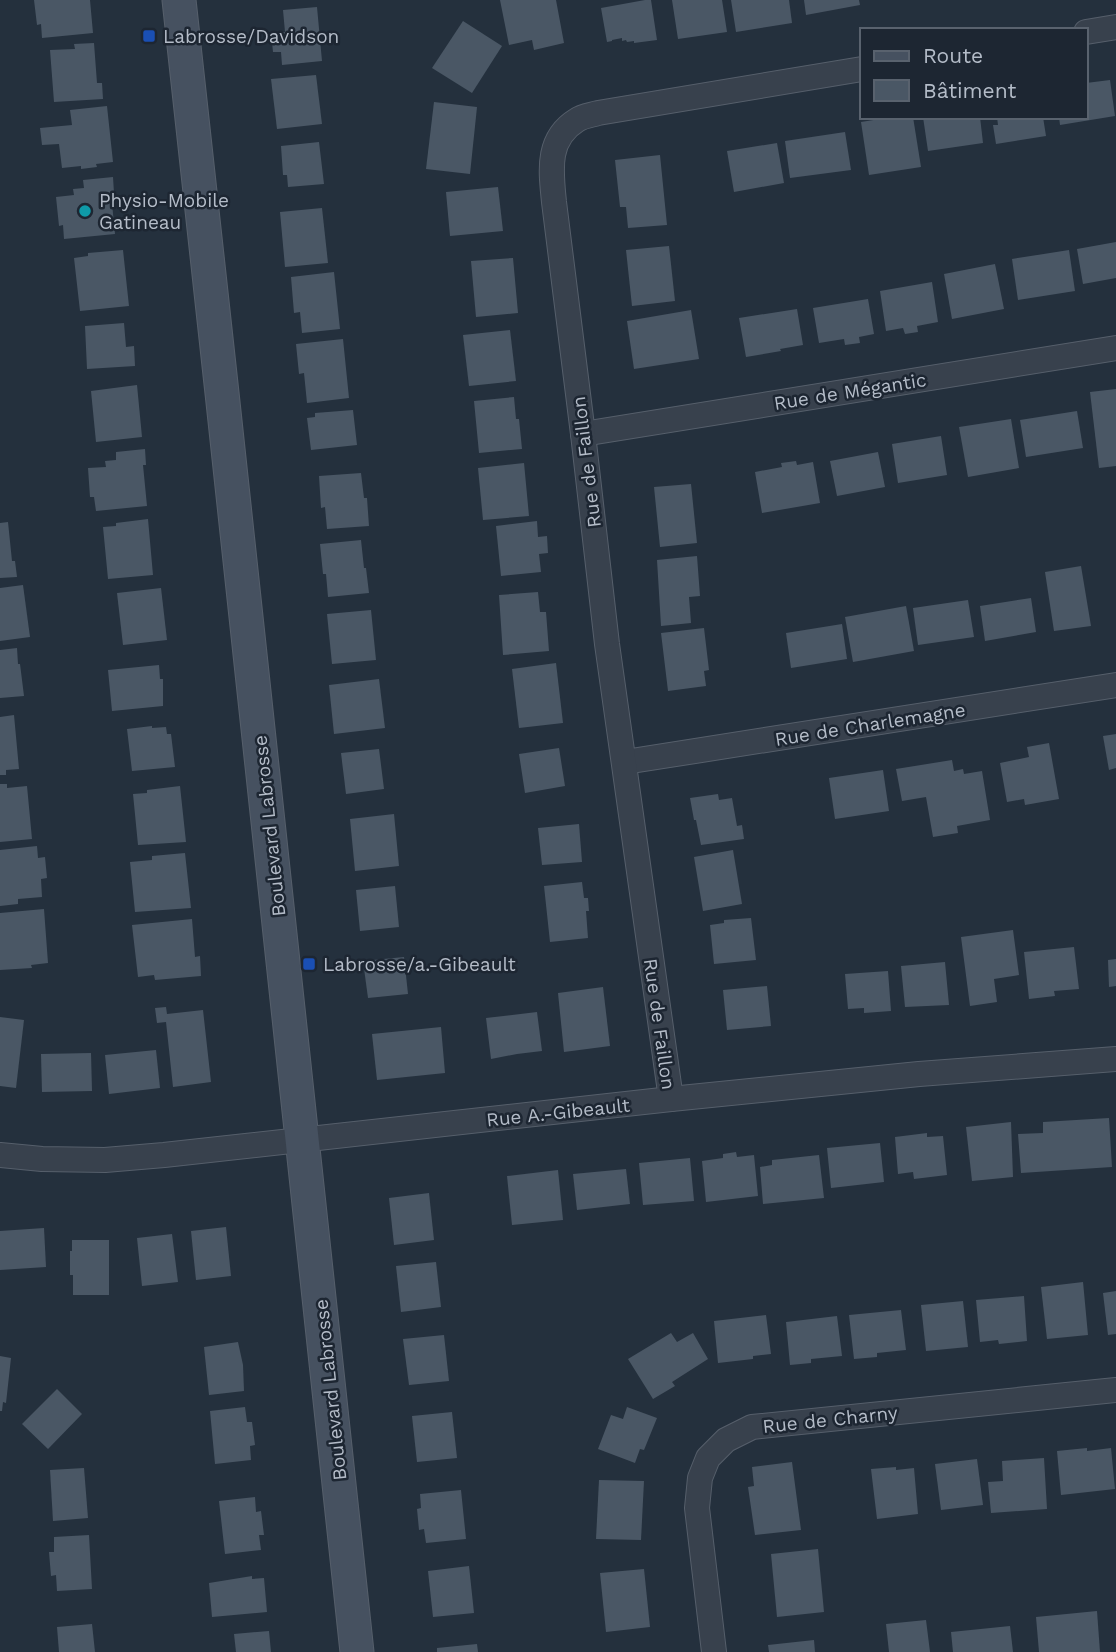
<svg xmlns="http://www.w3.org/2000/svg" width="1116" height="1652" font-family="'Work Sans',sans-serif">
<rect width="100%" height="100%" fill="#24303d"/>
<g fill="#4a5765">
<polygon points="34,0 90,0 93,33 42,38 41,24 37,25"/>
<polygon points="500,0 556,0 564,43 534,50 532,40 509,45"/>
<polygon points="645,0 651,0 657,40 634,43 634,41 627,42 626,40 622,41 622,38 612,40 612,41 607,42 601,8"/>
<polygon points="672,0 722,0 727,32 678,39"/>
<polygon points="731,0 789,0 792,23 736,32"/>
<polygon points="804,0 859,0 860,5 806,15"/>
<polygon points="317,7 322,61 282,65 281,52 273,52 271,33 285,32 283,10"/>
<polygon points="463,21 502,46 472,93 432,68"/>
<polygon points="94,43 97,83 102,83 103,99 54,102 50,50 75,49 74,44"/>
<polygon points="316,75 322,124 277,129 271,79"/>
<polygon points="1110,80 1115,116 1060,125 1059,117 1086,117 1086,83"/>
<polygon points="434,102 477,107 470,174 426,169"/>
<polygon points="107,106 113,162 96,164 97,167 81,169 81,166 62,168 59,144 42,145 40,128 72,125 70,110"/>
<polygon points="892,117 913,117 921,167 869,175 861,122"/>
<polygon points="923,117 980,117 983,143 928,151"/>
<polygon points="997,117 1043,117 1046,136 996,144 993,125 998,125"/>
<polygon points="845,132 851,170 790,178 785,141"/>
<polygon points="319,142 324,184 288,187 287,175 283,175 281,146"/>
<polygon points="777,143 784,183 734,192 727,151"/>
<polygon points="660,155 667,225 628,228 626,207 620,207 615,160"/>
<polygon points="113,177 114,193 111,193 115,234 64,239 63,225 59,226 56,197 74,195 73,189 84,188 83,180"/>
<polygon points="498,187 503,231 450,236 446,192"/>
<polygon points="322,208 328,263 285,267 280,212"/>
<polygon points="1116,242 1116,278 1083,284 1077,249"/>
<polygon points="669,246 675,301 632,306 626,250"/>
<polygon points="123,250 129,306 80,311 74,258 88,256 88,253"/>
<polygon points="1069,250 1075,291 1018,300 1012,259"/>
<polygon points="513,258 518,313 476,317 471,261"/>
<polygon points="995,264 1004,309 952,319 944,274"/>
<polygon points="334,272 340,329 302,333 300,312 294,313 291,277"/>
<polygon points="932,282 938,322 917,326 918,332 905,334 903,328 886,331 880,291"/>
<polygon points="868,299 874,334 859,337 860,343 845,345 844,339 819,343 813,308"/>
<polygon points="797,309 803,345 780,349 781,351 746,357 739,318"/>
<polygon points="691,310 699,359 634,369 627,321"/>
<polygon points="124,323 126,347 134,346 135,366 87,369 85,326"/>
<polygon points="510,330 516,381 469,386 463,335"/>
<polygon points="343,339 349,398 307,403 304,373 299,374 296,344"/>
<polygon points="137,385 142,437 96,442 91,391"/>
<polygon points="1116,389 1116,466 1099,468 1090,392"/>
<polygon points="514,397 516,419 519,419 522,449 479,453 474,401"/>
<polygon points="353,410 357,445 311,450 307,418 315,417 315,413"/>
<polygon points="1077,411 1083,448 1026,457 1020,420"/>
<polygon points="1011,419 1019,468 968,477 959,427"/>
<polygon points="941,436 947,475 898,483 892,444"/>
<polygon points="145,449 146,465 143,465 147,506 96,511 94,497 90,497 88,468 106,467 105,461 116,460 116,452"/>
<polygon points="878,452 885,487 837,496 830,461"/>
<polygon points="796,461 797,465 813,462 820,503 762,513 755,472 782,467 781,463"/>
<polygon points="524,463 529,516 483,520 478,468"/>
<polygon points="361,473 364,498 367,498 369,526 327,529 325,507 321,508 319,476"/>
<polygon points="691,484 697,543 660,547 654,487"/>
<polygon points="148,519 153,575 108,579 103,527 116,526 116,523"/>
<polygon points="537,521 538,537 547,536 548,553 539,554 541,572 501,576 496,526"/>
<polygon points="8,522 12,561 15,561 17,577 0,578 0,523"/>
<polygon points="361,540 364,568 366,568 369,593 328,597 326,574 323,574 320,544"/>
<polygon points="697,556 700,596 689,597 691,623 661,626 657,560"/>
<polygon points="1081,566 1091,626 1054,631 1045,572"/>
<polygon points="23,585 30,637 0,641 0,588"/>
<polygon points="161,588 167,640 123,645 117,593"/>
<polygon points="538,592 540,612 546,612 549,651 503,655 499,595"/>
<polygon points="1031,598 1036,632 985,641 980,606"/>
<polygon points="968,600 974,637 918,645 913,608"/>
<polygon points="906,606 914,651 853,662 845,617"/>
<polygon points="371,610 376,660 332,664 327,614"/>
<polygon points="842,624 847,659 791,668 786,633"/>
<polygon points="704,628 709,670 704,671 706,686 668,691 661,633"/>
<polygon points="17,648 18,664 20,664 24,696 0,698 0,650"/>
<polygon points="556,663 563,723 519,728 512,669"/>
<polygon points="159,665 160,679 163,679 163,706 112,711 108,670"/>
<polygon points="379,679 385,728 334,734 329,685"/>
<polygon points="14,715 19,769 6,770 6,775 0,775 0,717"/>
<polygon points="152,726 152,728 166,727 167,734 171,734 175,767 132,771 127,729"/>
<polygon points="1116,734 1116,768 1109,770 1103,736"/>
<polygon points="1049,743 1059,799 1025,805 1024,799 1007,802 1000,763 1029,757 1027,747"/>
<polygon points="559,748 565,786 525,793 519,754"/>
<polygon points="379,749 384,789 346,794 341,753"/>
<polygon points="952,760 954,771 963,769 964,774 982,771 990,820 957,826 958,833 933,837 926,797 902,801 896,769"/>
<polygon points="883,770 889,811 835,819 829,778"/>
<polygon points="0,784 7,784 7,788 27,786 32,839 0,842"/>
<polygon points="180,786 186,842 138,845 133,794 147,793 147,790"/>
<polygon points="718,794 719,800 732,798 737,826 742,825 744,839 701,845 696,820 694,820 690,798"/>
<polygon points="394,814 399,866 355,871 350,819"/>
<polygon points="579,824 582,862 542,865 538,828"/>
<polygon points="37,846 38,858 45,857 47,878 41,879 42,897 18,899 18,904 0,906 0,850"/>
<polygon points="733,850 742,904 703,911 694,857"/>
<polygon points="185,853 191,908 135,912 130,862 152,860 152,856"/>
<polygon points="582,882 584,898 588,898 589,911 586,911 588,938 550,942 544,886"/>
<polygon points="395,886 399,927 360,931 356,890"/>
<polygon points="44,909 48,963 31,965 32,968 0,970 0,913"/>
<polygon points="751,918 756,960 714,964 710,925 724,923 724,920"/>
<polygon points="192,919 195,957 200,956 201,976 155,980 154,975 138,977 132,925"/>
<polygon points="1013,930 1019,975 994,979 997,1002 970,1006 961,937"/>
<polygon points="1074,947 1079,989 1054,991 1055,996 1029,999 1024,952"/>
<polygon points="404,957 408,994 368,998 363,961"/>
<polygon points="1116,959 1116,986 1109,987 1108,960"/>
<polygon points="945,962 949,1005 905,1007 901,966"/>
<polygon points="888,971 891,1011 864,1013 864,1008 848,1009 845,974"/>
<polygon points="767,986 771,1026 727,1030 723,990"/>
<polygon points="603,987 610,1046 564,1052 558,993"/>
<polygon points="166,1007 167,1014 203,1010 211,1082 173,1087 166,1022 157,1023 155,1008"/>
<polygon points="537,1012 542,1051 517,1054 491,1059 486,1018"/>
<polygon points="0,1017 24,1020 16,1088 0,1086"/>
<polygon points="441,1027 445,1073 377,1080 372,1034"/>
<polygon points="156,1050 160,1088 109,1094 105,1055"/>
<polygon points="91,1053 92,1091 42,1092 41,1054"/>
<polygon points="1109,1118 1112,1167 1021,1173 1018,1134 1043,1133 1043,1122"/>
<polygon points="1011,1122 1013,1177 972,1181 966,1127"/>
<polygon points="927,1133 927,1137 943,1136 947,1175 914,1179 913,1172 898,1174 895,1137"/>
<polygon points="880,1143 884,1182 831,1188 827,1148"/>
<polygon points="736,1152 737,1157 754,1155 758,1196 706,1202 702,1161 723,1158 723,1154"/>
<polygon points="819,1155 824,1198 763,1204 760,1167 772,1165 772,1160"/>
<polygon points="690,1158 694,1201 643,1205 639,1163"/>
<polygon points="626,1169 630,1204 577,1210 573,1174"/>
<polygon points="558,1170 563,1220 512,1225 507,1176"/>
<polygon points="429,1193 434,1240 394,1245 389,1198"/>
<polygon points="226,1227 231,1276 196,1280 191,1231"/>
<polygon points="44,1228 46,1267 0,1270 0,1231"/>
<polygon points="172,1234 178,1282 142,1286 137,1238"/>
<polygon points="72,1240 109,1240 109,1295 73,1295 73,1275 70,1275 70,1251 72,1251"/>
<polygon points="436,1262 441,1307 401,1312 396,1266"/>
<polygon points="1083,1282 1088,1335 1047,1339 1041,1287"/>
<polygon points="1116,1291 1116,1334 1108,1335 1103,1293"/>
<polygon points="1024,1296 1027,1341 999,1344 998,1340 980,1342 976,1300"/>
<polygon points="963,1301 968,1347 926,1351 921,1305"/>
<polygon points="901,1310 906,1350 877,1353 877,1357 854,1359 849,1315"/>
<polygon points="766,1315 771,1354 753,1356 753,1359 718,1363 714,1321"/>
<polygon points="837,1316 842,1356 811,1359 811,1363 790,1365 786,1322"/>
<polygon points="671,1333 677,1342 693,1333 708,1359 672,1382 675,1386 653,1399 628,1359"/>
<polygon points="444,1335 449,1381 409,1385 403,1339"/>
<polygon points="238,1342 243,1365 244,1391 209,1395 204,1347"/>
<polygon points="0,1356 11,1358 6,1403 3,1402 2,1411 0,1411"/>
<polygon points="57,1389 82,1414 48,1449 22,1424"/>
<polygon points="245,1407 247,1422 252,1422 255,1445 250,1446 251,1460 215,1464 210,1411"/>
<polygon points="627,1407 657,1418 644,1450 640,1449 635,1463 598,1449 611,1415 623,1419"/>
<polygon points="452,1412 457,1458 417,1462 412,1416"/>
<polygon points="1087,1448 1087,1451 1111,1448 1115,1489 1061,1495 1057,1451"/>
<polygon points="1044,1458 1047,1509 991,1513 988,1482 1003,1481 1002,1461"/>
<polygon points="977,1459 983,1505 941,1510 935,1464"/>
<polygon points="792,1462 801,1530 755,1535 748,1487 754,1486 752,1467"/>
<polygon points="896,1467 896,1470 914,1468 918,1514 877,1519 871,1469"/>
<polygon points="84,1468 88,1518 53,1521 50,1470"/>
<polygon points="599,1480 644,1481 641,1540 596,1539"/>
<polygon points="461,1490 466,1539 426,1543 424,1529 419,1530 417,1509 421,1508 420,1494"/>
<polygon points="255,1497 256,1512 261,1511 264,1535 259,1535 261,1550 225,1554 219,1501"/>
<polygon points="89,1535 92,1589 57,1591 56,1575 51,1576 49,1552 54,1552 54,1537"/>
<polygon points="818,1549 824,1612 777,1617 771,1554"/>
<polygon points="469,1566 474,1613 433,1617 428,1571"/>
<polygon points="644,1569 650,1627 606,1632 600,1573"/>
<polygon points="252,1576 252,1579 264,1578 267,1612 212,1617 209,1583"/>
<polygon points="1097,1611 1100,1652 1039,1652 1036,1617"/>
<polygon points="926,1620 930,1652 889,1652 886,1624"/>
<polygon points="92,1624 95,1652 59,1652 57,1627"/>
<polygon points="1010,1626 1013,1652 953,1652 951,1632"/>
<polygon points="269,1631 271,1652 236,1652 234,1634"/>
<polygon points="814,1640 815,1652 769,1652 768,1645"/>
<polygon points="477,1644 478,1652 437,1652 437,1648"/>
</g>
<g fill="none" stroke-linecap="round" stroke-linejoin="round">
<g stroke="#565f6b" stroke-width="26">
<g id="street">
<polyline points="1086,32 1116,27"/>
<polyline points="583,434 1116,348"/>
<polyline points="625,762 1116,685"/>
<path d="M671 1099 607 644 583 434 554 202C551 171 546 139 577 120 583 116 592 115 598 113L862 69"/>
<polyline points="0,1155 42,1159 105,1160 164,1155 671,1099 919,1074 1116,1059"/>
<polyline points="714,1652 697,1508 700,1478 708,1458 726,1440 752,1427 1116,1390"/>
</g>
</g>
<g stroke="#565f6b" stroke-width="35">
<polyline id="secondary" points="179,0 222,393 357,1652"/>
</g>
<use href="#street" stroke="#38414d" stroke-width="24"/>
<use href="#secondary" stroke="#465160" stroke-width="33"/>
</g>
<g fill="#1a4fb4" stroke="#1d2632" stroke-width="2.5">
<rect x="142" y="29" width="14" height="14" rx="3.5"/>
<rect x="302" y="957" width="14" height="14" rx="3.5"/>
</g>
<circle fill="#0f9aa8" stroke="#1d2632" stroke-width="2.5" cx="85" cy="211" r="7"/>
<g text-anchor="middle" stroke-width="5" stroke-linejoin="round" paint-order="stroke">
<g font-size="19" fill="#b4bcc8" stroke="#1d2632" text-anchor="start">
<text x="163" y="43">Labrosse/Davidson</text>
<text x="99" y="207">Physio-Mobile<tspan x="99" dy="22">Gatineau</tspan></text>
<text x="323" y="971">Labrosse/a.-Gibeault</text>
</g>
<g font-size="19" fill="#b4bcc8" stroke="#1d2632">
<text transform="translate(850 391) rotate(-9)" y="7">Rue de Mégantic</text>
<text transform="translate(586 462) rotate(-97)" y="7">Rue de Faillon</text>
<text transform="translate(870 724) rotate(-9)" y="7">Rue de Charlemagne</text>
<text transform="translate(269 826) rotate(-96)" y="7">Boulevard Labrosse</text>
<text transform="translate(660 1024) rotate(82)" y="7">Rue de Faillon</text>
<text transform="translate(558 1112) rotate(-6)" y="7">Rue A.-Gibeault</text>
<text transform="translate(330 1390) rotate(-96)" y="7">Boulevard Labrosse</text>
<text transform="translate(830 1419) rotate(-6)" y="7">Rue de Charny</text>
</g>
</g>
<rect x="860" y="28" width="228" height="91" fill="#1d2632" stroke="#59626e" stroke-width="2"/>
<rect x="874" y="51" width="35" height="10" fill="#465160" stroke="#59626e" stroke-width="2"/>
<text x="923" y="63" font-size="21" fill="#b4bcc8">Route</text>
<rect x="874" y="80" width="35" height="21" fill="#4a5765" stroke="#59626e" stroke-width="2"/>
<text x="923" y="98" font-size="21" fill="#b4bcc8">Bâtiment</text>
</svg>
